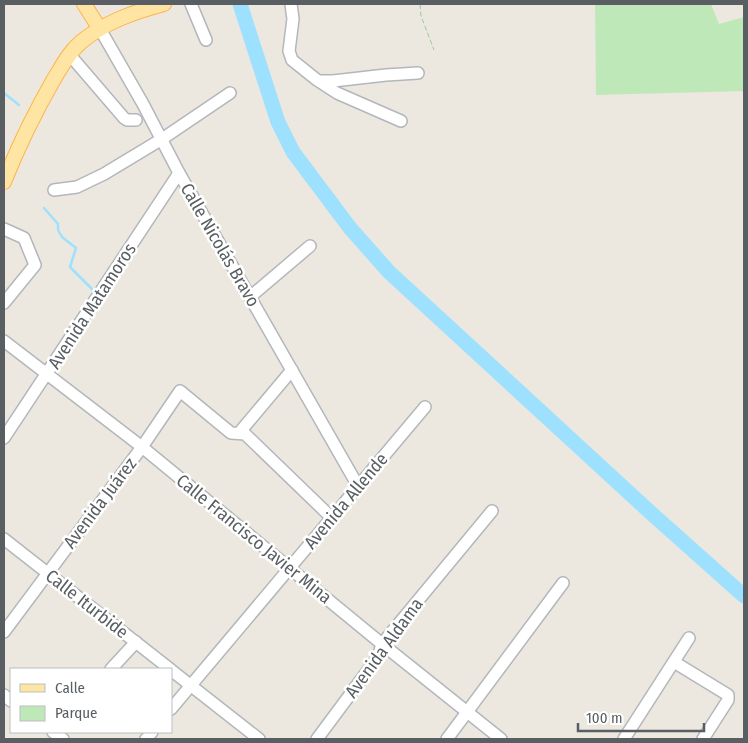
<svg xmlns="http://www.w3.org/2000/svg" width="748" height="743" font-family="'Fira Sans Condensed',sans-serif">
<rect width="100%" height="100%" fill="#ede8df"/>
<polygon fill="#bfe8b9" points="595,4 711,4 719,24 744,17 744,91 596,95"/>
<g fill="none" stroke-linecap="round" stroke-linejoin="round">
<g stroke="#9ee1ff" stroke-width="2.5">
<polyline points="4,93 19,105"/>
<polyline points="44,208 58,224 58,230 62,237 76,248 70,267 93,290"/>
</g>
<polyline stroke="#9ee1ff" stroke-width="15" points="240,4 278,122 293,152 350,228 389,272 651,513 744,596"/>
<g stroke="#b3b7bc" stroke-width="14">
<g id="minor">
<polyline points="191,4 206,40"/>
<polyline points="291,4 293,19 289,51 292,60 317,80 337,93 401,121"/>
<polyline points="100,29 143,104 179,173 358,486"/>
<polyline points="69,54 124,118 127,120 136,120"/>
<polyline points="319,81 333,81 386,75 418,73"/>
<polyline points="54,190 77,187 104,174 162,139 230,93"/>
<polyline points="4,229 24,238 35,265 4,303"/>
<polyline points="250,297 310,246"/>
<polyline points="4,341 142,447 382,644 501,739"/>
<polyline points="239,433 292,370"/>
<polyline points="4,438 179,173"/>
<polyline points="4,539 170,669"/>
<polyline points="4,632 142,447 180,391 231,433 245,434 332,518"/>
<polyline points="674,662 728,695 728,700 703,739"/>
<polyline points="111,669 136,642"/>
<polyline points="171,670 259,739"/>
<polyline points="4,695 11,701"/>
<polyline points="171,709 425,407"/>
<polyline points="53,732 63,739"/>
<polyline points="146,739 152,732"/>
<polyline points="317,739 378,657 382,644 492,511"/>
<polyline points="447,739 563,583"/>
<polyline points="624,739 689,638"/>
</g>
</g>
<g stroke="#feb448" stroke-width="16">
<g id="major">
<polyline points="84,4 100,29"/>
<path d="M4 182C18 147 35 112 54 79 62 66 69 52 81 42 105 22 134 12 164 4"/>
</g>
</g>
<polyline stroke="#94ce9d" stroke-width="1" stroke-dasharray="5 2.5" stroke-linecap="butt" points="420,4 421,16 434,50"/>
<use href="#minor" stroke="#fff" stroke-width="11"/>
<use href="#major" stroke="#ffe5a3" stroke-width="14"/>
</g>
<g text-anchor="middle" stroke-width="5" stroke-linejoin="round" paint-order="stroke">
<g font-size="18" fill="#585e62" stroke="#fff">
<text transform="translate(220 245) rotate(60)" y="6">Calle Nicolás Bravo</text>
<text transform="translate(92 306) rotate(-57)" y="6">Avenida Matamoros</text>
<text transform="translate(346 501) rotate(-50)" y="6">Avenida Allende</text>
<text transform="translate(100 503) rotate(-53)" y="6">Avenida Juárez</text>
<text transform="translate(254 539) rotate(39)" y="6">Calle Francisco Javier Mina</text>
<text transform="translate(87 604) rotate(38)" y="6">Calle Iturbide</text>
<text transform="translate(384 648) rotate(-54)" y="6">Avenida Aldama</text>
</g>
</g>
<rect width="748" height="743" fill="none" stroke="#585e62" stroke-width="10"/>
<rect x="10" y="668" width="162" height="65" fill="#ffffff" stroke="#bcbfc0"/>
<rect x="20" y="684" width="25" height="8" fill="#ffe5a3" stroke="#bcbfc0"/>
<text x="55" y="693" font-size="15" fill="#585e62">Calle</text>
<rect x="20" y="706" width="25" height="15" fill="#bfe8b9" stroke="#bcbfc0"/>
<text x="55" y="718" font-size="15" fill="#585e62">Parque</text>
<path d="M578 723v8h126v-8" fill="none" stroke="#585e62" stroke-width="2.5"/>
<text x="586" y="723" font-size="15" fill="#585e62" stroke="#ffffff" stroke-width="4" paint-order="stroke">100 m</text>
</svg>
